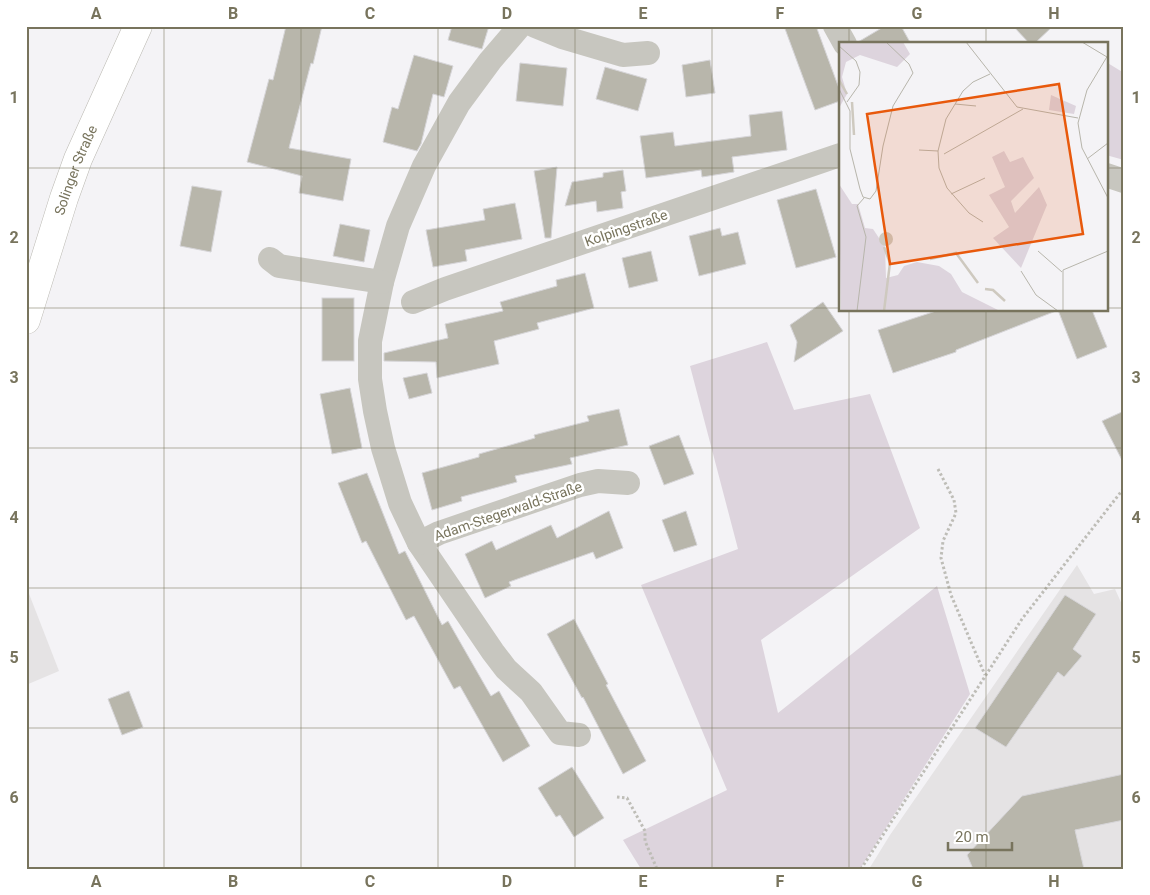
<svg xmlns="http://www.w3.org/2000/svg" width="1150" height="895" font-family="Roboto,sans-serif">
<rect width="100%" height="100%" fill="#f4f3f6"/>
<g fill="#e5e3e4">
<polygon points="1077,565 1094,594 1115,589 1124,609 1124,869 869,869 890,835"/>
<polygon points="26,586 59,671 26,685"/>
</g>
<g fill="#ddd4dd">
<polygon points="1106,62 1124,73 1124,160 1106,155"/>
<polygon points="767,342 794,410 870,394 920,528 761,640 778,713 937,586 970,694 860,869 641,869 623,840 727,790 641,585 738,549 690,366"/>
</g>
<g fill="#b8b6ab" stroke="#d6d5d8">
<polygon points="286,26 322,26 313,64 311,63 289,148 351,159 343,201 299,193 302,176 247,162 269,79 273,80"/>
<polygon points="452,26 489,26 482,49 448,40"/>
<polygon points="784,26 816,26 840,91 840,101 815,110"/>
<polygon points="885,26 901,26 911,44 859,44 858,42"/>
<polygon points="1013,26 1053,26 1034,44 1030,44"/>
<polygon points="414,55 453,66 444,97 433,94 421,144 417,151 383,142 392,107 398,109"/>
<polygon points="710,60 715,93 686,97 682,65"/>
<polygon points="520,63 567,68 563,106 516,101"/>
<polygon points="605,67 647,79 638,111 596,99"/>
<polygon points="782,111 787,150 732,157 734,172 702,177 701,170 646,178 640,136 673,132 675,146 751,136 749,115"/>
<polygon points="557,167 551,238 545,238 534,171"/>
<polygon points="623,170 626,191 621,192 623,208 597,212 596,201 565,206 572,182 603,177 603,173"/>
<polygon points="192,186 222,191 211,252 180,246"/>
<polygon points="816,189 836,257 796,268 777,200"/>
<polygon points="515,203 522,239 465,250 467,261 433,267 426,230 485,220 483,209"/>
<polygon points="340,224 370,230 364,262 333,256"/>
<polygon points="720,228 722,236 738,232 746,264 699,276 689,236"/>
<polygon points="651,251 658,281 629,288 622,258"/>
<polygon points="585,273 594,308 537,323 539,329 494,341 499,364 437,378 436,362 384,361 384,353 448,338 445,324 503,311 500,302 557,286 556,280"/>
<rect x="322" y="298" width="32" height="63"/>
<polygon points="823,302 843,331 794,362 797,342 790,325"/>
<polygon points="939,310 1056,310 1056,311 956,350 956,352 893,373 878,330"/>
<polygon points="1058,310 1092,310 1107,347 1077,359"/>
<polygon points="427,373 432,393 409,399 403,378"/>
<polygon points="350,388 362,448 332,454 320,394"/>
<polygon points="619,409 628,445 570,458 572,464 515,476 517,482 461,497 462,501 432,510 422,473 479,457 479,454 535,438 534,435 589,421 587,416"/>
<polygon points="1124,411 1124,464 1102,421"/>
<polygon points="679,435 694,474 664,485 649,446"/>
<polygon points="367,473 399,554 405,551 442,625 448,621 491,696 499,691 530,746 503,762 460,686 454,689 414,616 406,620 366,541 362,543 338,483"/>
<polygon points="609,511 623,548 596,559 593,552 509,582 511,586 485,598 465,554 492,541 496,550 551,525 557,538"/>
<polygon points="686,511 697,545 674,552 662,520"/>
<polygon points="1065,595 1096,614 1073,649 1082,656 1064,677 1058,672 1006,747 975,728"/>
<polygon points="574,619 608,684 606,685 646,761 623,774 583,697 582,698 547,634"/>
<polygon points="129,691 143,727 122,735 108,699"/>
<polygon points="572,767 604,818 574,837 560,815 556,817 538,788"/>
<polygon points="1124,774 1124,820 1075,830 1084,869 973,869 967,855 1022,796"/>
</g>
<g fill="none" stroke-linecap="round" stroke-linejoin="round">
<g stroke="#bab8b1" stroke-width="29">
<g id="major">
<path id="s1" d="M26 320 64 198 78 159 138 26"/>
</g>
</g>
<g stroke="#bebdb7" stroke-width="3" stroke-dasharray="2.5 2.5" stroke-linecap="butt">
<polyline points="938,469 954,500 956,513 943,541 941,558 951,595 985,675"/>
<polyline points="617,797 627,798 645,831 645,841 657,869"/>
<polyline points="861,869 1022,619 1124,488"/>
</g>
<g stroke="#c7c6bf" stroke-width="24">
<polyline points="520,26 490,61 459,103 424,166 398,226 382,282 370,341 370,379 375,411 383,448 400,503 419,543 493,652 506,669 531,692 560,733 579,735"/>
<polyline points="535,26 562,37 623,55 648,53"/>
<polyline points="835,26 845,44"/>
<polyline points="1106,175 1124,181"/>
<polyline points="270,259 279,266 382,282"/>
<polyline points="413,302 445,289 840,155"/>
<polyline points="419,543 439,533 580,485 598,481 628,483"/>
</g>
<use href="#major" stroke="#fff" stroke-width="28"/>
</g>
<path fill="none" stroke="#78745d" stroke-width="1" stroke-opacity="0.55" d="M164 26V869M301 26V869M438 26V869M575 26V869M712 26V869M849 26V44M986 26V44M26 168H840M1106 168H1124M26 308H840M1106 308H1124M849 310V869M986 310V869M26 448H1124M26 588H1124M26 728H1124"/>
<g text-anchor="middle" stroke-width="5" stroke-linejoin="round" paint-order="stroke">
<g font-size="14" fill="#78745d" stroke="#fff">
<text dy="5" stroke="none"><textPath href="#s1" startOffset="158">Solinger Straße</textPath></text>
<text transform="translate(626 228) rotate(-19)" y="5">Kolpingstraße</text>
<text transform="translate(508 511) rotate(-19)" y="5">Adam-Stegerwald-Straße</text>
</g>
</g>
<g transform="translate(839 42)">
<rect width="269" height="269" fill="#f4f3f6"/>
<path d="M0 0H64L71 12 58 25 21 13 7 20 3 35 8 52 0 66ZM212 53 237 64 235 72 210 68ZM165 109 171 120 184 115 195 136 172 159 176 171 200 145 208 163 182 226 154 196 170 185 150 153 166 145 153 115ZM0 142 13 162H19L26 186 34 187 46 205 47 236 59 233 65 224 78 220 100 224 112 232 123 250 161 269H2Z" fill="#ddd4dd"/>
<path d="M40 197a7 7 0 1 1 14 0a7 7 0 1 1-14 0Z" fill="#cec9bf"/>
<path fill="none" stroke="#cec9bf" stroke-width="2.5" d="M0 38 8 52M13 60 15 93M45 205 51 221 45 269M91 217 117 211 139 241M146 247 154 248 166 259"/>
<path fill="none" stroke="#b7b5ab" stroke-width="1" d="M127 0 178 65 239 76M243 0 268 15M0 4 17 19 21 30 20 43 8 60M269 13 248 48 239 81 243 106 269 156M0 47 11 69V107L21 147 24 155 31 157 37 149 44 104 54 64 74 31 70 22 47 0M116 62 137 64M80 108 99 109M105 112 184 67M248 117 269 101M112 152 146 136M144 180 130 171 108 146 100 126 99 109 107 77 124 49 134 40 151 32M199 209 223 230M182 229 197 253 219 269M18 269 27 195 18 164 25 156M224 269V228L269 209"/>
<path fill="#e8590c" fill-opacity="0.15" stroke="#e8590c" stroke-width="2.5" d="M220 42 244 192 51 222 28 72Z"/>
<rect width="269" height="269" fill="none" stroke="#78745d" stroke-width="2.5"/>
</g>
<rect width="1150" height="895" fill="none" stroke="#ffffff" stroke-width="55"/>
<path d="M948 842v8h64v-8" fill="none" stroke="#78745d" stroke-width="2.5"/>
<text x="955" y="842" font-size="15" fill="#78745d" stroke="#ffffff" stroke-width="4" paint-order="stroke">20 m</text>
<rect x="28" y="28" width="1094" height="840" fill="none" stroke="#78745d" stroke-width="2"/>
<g font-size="16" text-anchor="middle" font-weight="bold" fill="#78745d">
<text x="96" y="19">A</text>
<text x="233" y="19">B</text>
<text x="370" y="19">C</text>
<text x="507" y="19">D</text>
<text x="643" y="19">E</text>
<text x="780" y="19">F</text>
<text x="917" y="19">G</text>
<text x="1054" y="19">H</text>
<text x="14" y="103">1</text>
<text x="1136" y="103">1</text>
<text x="14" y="243">2</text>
<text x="1136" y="243">2</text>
<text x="14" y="383">3</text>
<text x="1136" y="383">3</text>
<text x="14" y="523">4</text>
<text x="1136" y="523">4</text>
<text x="14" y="663">5</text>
<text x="1136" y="663">5</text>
<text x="14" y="803">6</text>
<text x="1136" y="803">6</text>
<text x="96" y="887">A</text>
<text x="233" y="887">B</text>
<text x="370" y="887">C</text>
<text x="507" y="887">D</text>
<text x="643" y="887">E</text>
<text x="780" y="887">F</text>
<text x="917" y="887">G</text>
<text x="1054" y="887">H</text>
</g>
</svg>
